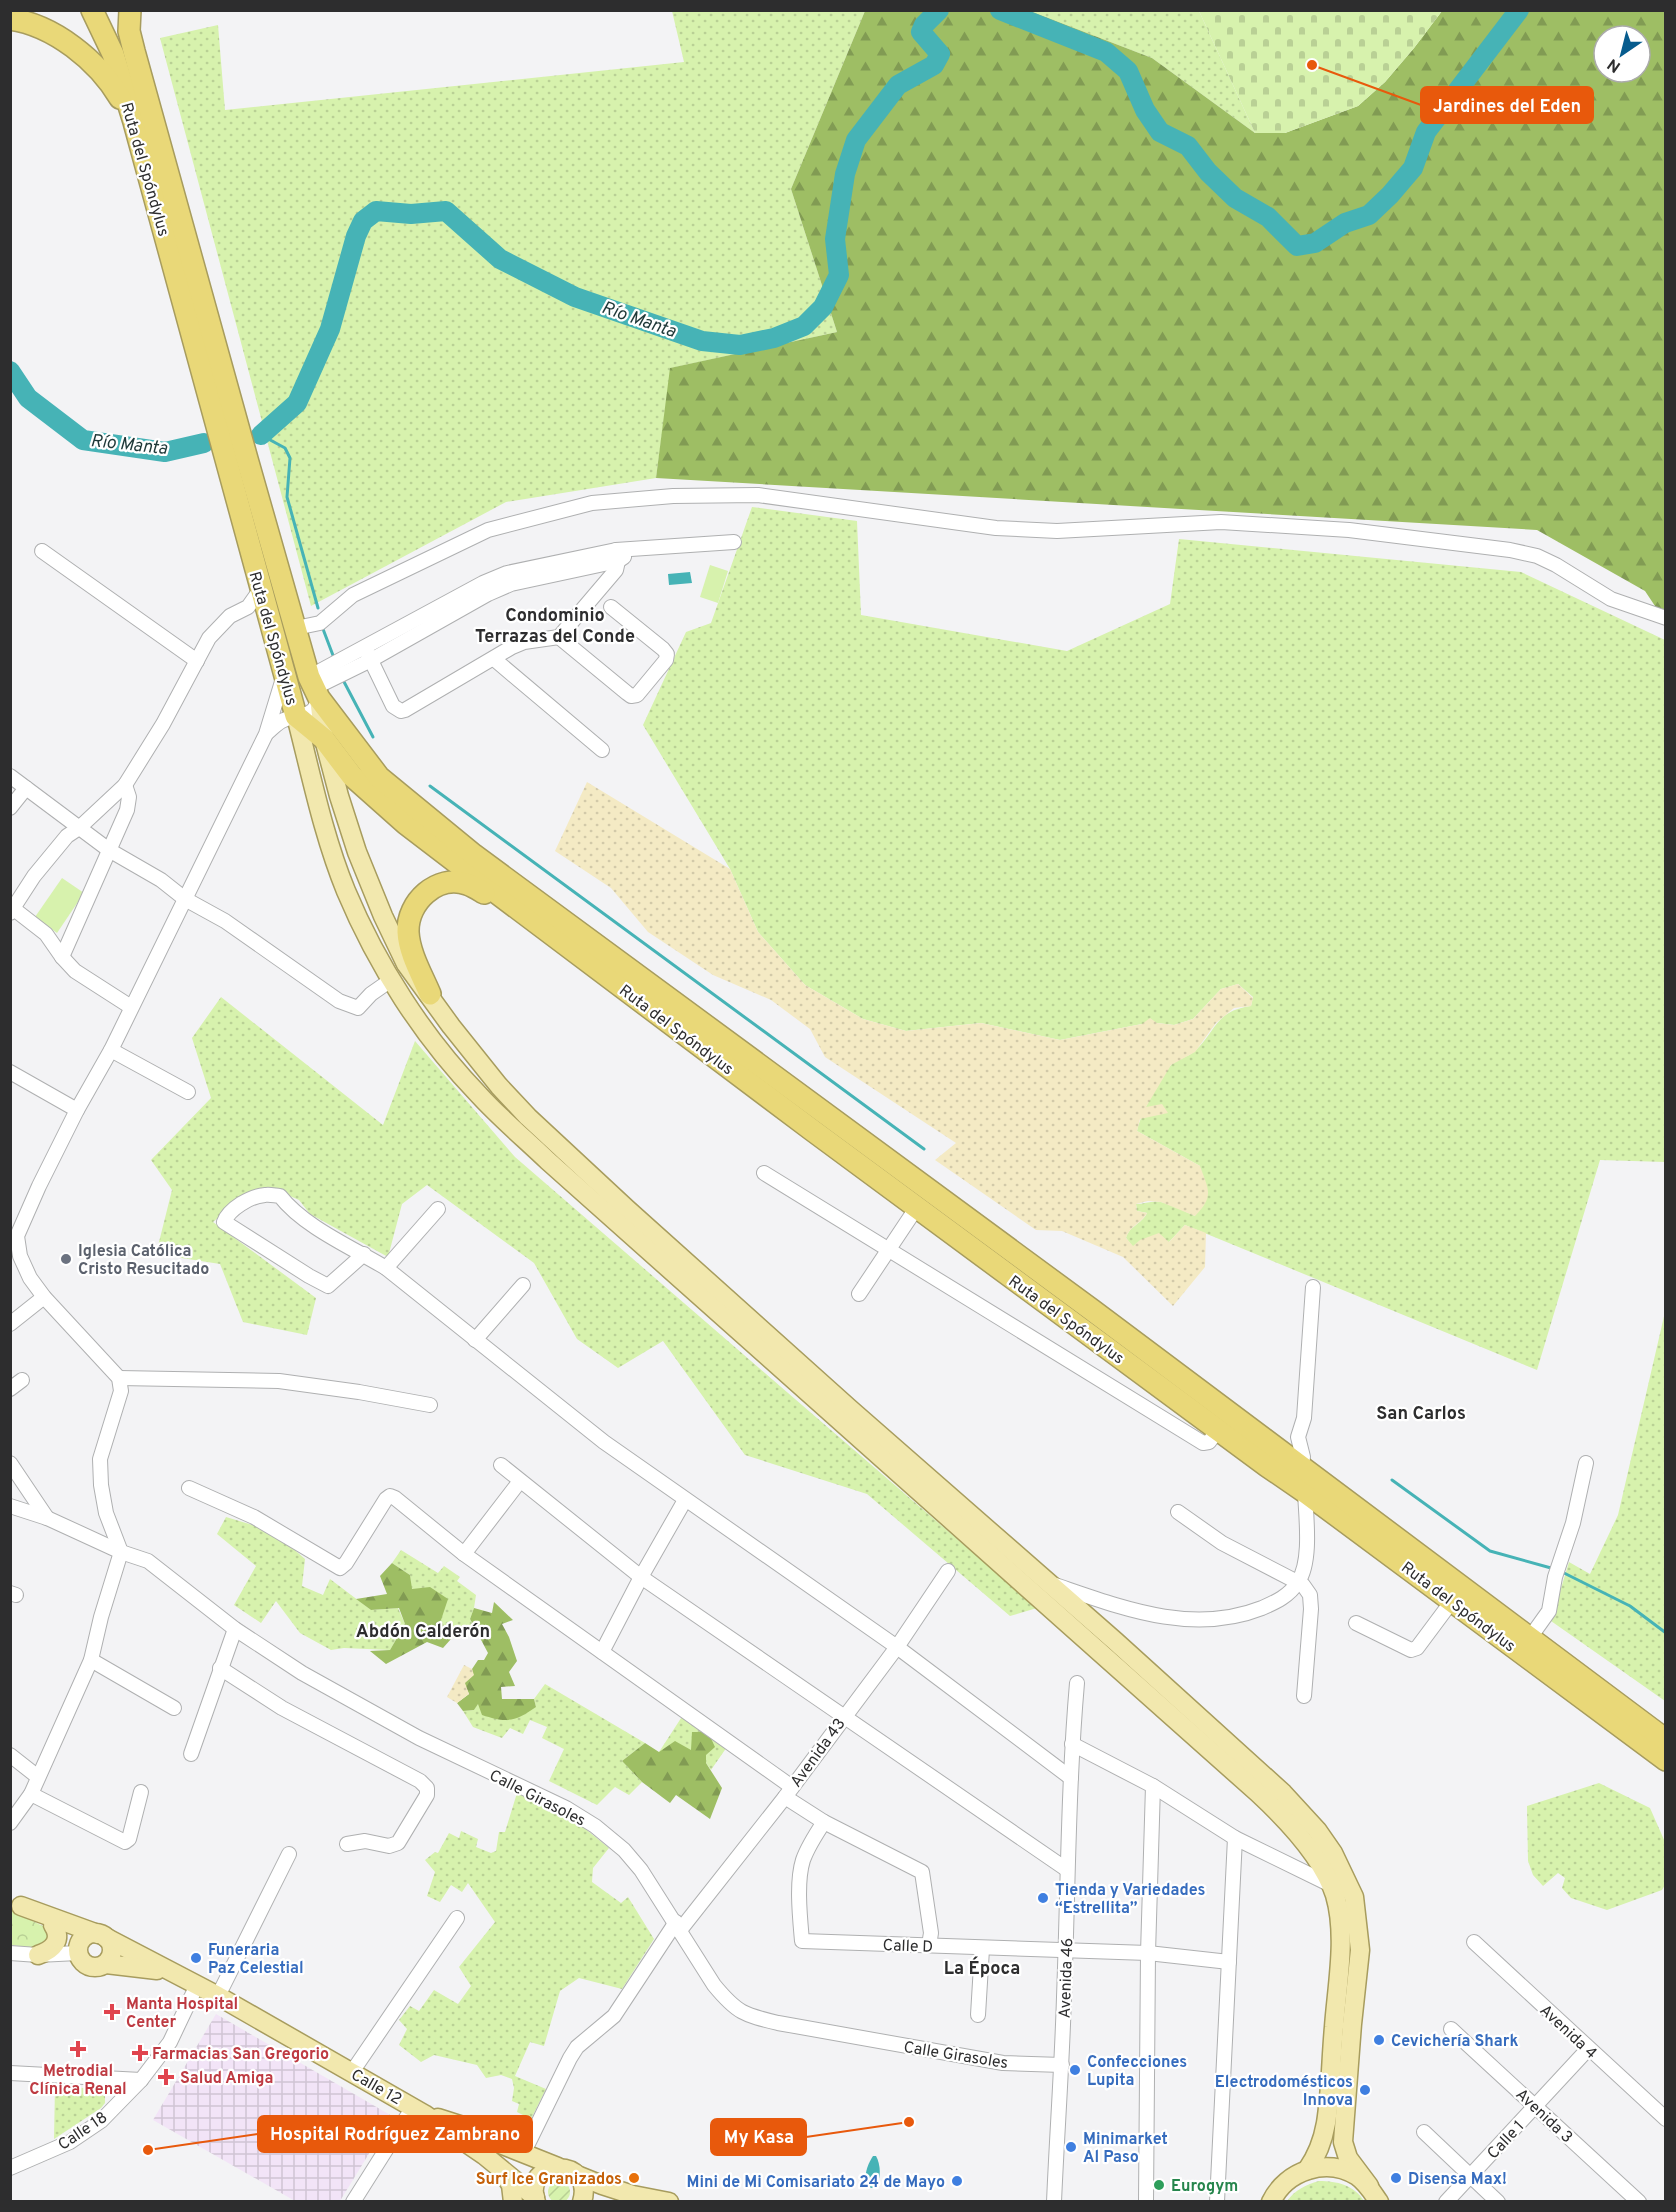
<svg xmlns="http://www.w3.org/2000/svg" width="1676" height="2212" font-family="Overpass,sans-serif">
<defs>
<pattern id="industrial-grid" width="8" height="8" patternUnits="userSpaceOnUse" patternTransform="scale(1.5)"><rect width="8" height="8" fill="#f2e4f7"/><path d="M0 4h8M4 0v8" fill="none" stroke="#d0c4d4"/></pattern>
<pattern id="grass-dots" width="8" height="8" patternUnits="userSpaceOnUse" patternTransform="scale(1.5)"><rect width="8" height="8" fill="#d7f2ad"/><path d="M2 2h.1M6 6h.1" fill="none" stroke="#b9d095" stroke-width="1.8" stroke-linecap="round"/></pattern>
<pattern id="forest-firs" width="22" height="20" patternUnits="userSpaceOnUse" patternTransform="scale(1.5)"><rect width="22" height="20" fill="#9ebe64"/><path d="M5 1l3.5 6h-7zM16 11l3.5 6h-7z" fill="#819b53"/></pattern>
<pattern id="sand-dots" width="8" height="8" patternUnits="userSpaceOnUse" patternTransform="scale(1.5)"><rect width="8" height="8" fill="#f4eac4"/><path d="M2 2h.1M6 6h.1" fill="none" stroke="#d2c9a9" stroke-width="1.8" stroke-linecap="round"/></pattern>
<pattern id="cemetery-stones" width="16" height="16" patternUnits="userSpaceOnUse" patternTransform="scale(1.5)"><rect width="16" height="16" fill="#d7f2ad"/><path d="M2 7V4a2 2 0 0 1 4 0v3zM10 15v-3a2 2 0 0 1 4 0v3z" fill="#b9d095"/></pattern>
<pattern id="park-crowns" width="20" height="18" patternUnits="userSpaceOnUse" patternTransform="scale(1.5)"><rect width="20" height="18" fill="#d7f2ad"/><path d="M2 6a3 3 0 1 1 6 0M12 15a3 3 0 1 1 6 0" fill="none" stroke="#b9d095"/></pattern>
<pattern id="garden-furrows" width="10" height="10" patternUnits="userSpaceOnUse" patternTransform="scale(1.5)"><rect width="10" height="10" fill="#d7f2ad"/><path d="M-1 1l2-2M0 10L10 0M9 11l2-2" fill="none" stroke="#b9d095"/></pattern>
</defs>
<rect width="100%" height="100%" fill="#f3f3f5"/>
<polygon fill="url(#industrial-grid)" points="216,2014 392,2116 340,2201 295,2201 153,2120"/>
<g fill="url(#grass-dots)">
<polygon points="672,11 865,11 791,189 837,332 671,368 656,478 506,502 311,606 160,38 218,25 225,110 684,62"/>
<polygon points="1030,11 1199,11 1255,133 1152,58"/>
<path d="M752 507 857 521 861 615 1067 651 1170 604 1179 539 1521 572 1665 640V1162L1600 1160 1537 1370 1185 1225 1168 1243 1133 1247 1126 1238C1129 1226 1142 1224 1147 1213L1137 1211 1136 1204C1145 1204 1152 1200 1161 1202 1173 1205 1184 1211 1195 1216L1200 1166 1137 1131C1140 1116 1160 1076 1171 1065 1177 1059 1188 1057 1195 1051 1217 1030 1215 1011 1251 1006L1253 997 1238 984 1221 989 1193 1019 1174 1025 1157 1023 1142 1024 1060 1040 981 1023 906 1031 863 1019 805 985 758 932 730 869 643 725 686 632 711 623Z"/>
<polygon points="221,997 383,1125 415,1041 515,1157 1037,1608 1010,1616 867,1494 745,1455 663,1341 618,1368 577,1339 534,1263 427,1185 402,1204 388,1257 310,1214 299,1200 276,1190 250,1191 213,1222 316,1298 307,1335 243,1322 220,1264 156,1254 172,1190 151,1160 211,1098 192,1038"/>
<polygon points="1665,1312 1665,1701 1551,1621 1569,1562 1590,1574 1618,1515"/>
<polygon points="226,1517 273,1531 305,1559 302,1586 323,1595 330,1579 371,1610 398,1608 405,1624 390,1650 344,1648 331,1650 300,1633 276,1601 261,1623 234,1605 256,1566 217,1534"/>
<polygon points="401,1550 438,1573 444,1566 460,1577 457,1581 476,1595 474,1608 470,1619 473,1625 451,1639 441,1620 411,1589 410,1575 392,1563"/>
<polygon points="545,1684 645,1743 622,1761 642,1782 629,1795 615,1787 597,1805 549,1781 564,1749 542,1738 547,1727 530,1720 523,1734 510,1728 502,1738 473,1727 463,1711 474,1710 478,1703 536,1707 534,1699"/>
<polygon points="685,1712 729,1744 711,1770 706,1763 706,1755 691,1750 659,1752"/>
<polygon points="1599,1783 1650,1808 1665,1842 1665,1885 1662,1890 1607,1910 1571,1898 1562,1888 1565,1878 1558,1873 1543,1886 1533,1875 1528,1861 1527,1806"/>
<polygon points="517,1793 583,1827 609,1848 593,1868 592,1882 621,1903 628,1897 654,1939 622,1989 579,1978 560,1991 544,2046 530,2042 515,2076 546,2089 531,2119 517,2112 519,2104 512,2101 514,2088 512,2079 501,2075 486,2078 477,2065 434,2055 421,2062 399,2045 407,2029 399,2020 410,2006 419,2011 434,1990 458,2004 471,1986 459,1967 495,1922 468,1883 462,1892 451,1885 440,1902 427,1896 435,1872 425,1860 435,1852 438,1853 449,1833 459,1838 461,1831 478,1839 476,1847 491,1853 496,1851 499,1832 505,1832"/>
<polygon points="55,2086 99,2089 105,2096 105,2103 101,2108 54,2139"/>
<path d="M1319 2181C1337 2181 1354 2185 1364 2201H1287C1295 2190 1305 2185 1319 2181Z"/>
</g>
<g fill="url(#forest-firs)" fill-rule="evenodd">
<path d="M865 11H1030L1152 58 1255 133H1285L1358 106 1385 82 1414 48 1442 11H1665V621L1645 591 1537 530 656 478 670 368 837 332 791 189ZM1604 36H1640V72H1604Z"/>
<polygon points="392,1563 410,1575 412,1589 430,1587 448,1599 441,1620 451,1639 443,1648 427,1642 386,1664 370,1651 390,1650 405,1624 399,1608 371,1610 356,1599 387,1594 380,1576"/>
<path d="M494 1602 513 1620 502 1624 509 1637 517 1661 509 1672 515 1686 501 1687 502 1699H534L536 1707C515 1722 506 1723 482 1715L478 1704 474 1710 463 1711 457 1703 469 1694 464 1683 473 1675 472 1669 478 1660H484L488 1653 470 1619 474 1608 492 1613Z"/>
<polygon points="692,1732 708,1732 715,1747 706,1755 706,1763 722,1788 710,1819 676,1795 670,1803 642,1782 622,1761 645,1743 659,1752 675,1741 691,1750"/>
</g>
<g fill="url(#sand-dots)">
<path d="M587 782 730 869 758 932 805 985 863 1019 906 1031 981 1023 1060 1040 1142 1024 1150 1018 1157 1023 1174 1025 1193 1019 1221 989 1238 984 1253 998 1251 1006 1234 1008 1216 1023 1195 1052 1171 1065 1146 1107 1162 1104 1168 1113 1140 1119 1137 1131 1200 1166C1208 1189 1215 1196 1195 1216L1161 1202 1148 1201 1136 1204 1137 1211 1147 1213C1142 1223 1129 1226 1126 1238L1133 1246 1140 1240 1159 1233 1169 1242 1185 1225 1206 1233 1205 1267 1173 1306 1123 1257 1062 1231 1036 1230 935 1160 956 1143 825 1057 810 1029 771 1000 713 975 648 932 611 888 555 851Z"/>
<polygon points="464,1665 472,1669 474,1675 465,1683 469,1694 457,1703 447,1697"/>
</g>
<polygon fill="url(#cemetery-stones)" points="1199,11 1442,11 1414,48 1385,82 1358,106 1285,133 1255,133"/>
<polygon fill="url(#park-crowns)" points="10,1910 47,1928 48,1940 38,1948 11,1945"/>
<circle fill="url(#garden-furrows)" cx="559" cy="2192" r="11"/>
<g fill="#d7f2ad">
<polygon points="710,565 728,571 718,603 700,597"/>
<polygon points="62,878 84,893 57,933 35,917"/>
</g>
<g fill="#46b3b6">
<polygon points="690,572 692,583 669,585 668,574"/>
<path d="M873 2156H876C881 2165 881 2178 876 2187L871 2188C861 2181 867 2165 873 2156Z"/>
</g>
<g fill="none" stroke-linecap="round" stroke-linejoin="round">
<g stroke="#46b3b6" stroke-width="3">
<polyline points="261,435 285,448 290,458 287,497 318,608"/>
<polyline points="323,629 334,658"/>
<polyline points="342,678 373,737"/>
<polyline points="430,786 924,1149"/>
<polyline points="1392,1480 1490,1551 1551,1568"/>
<polyline points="1564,1573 1630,1606 1666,1633"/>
</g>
<g stroke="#46b3b6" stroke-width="20">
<polyline points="1000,10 1106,52 1128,71 1145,110 1160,132 1188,146 1208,172 1235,198 1268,217 1297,246 1315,243 1345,223 1369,215 1390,195 1413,168 1426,132 1519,10"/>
<polyline points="10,371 28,398 83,440 165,452 204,443"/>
<polyline points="261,435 297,403 330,329 356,236 363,221 376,211 411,214 446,211 500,259 575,297 702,341 740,345 774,338 804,326 823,307 839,275 835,239 845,174 856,140 898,85 934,65 940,54 921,32 924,25 939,10"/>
</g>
<g stroke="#afb0b1" stroke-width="16">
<g id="minor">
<polyline points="42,551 197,661"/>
<polyline points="296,628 320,623 353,595 488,530 592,503 673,496 758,495 996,528 1057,531 1221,522 1349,530 1510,550 1537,556 1556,565 1611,599 1666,618"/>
<polyline points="559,637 627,693 631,696 637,695 666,660 667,654 663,649 611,607"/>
<polyline points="365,648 393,706 401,711 405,710 512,647 524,642 559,637 616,570 618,561 616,550"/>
<polyline points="494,659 602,750"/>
<polyline points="309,677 483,583 507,573 616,550 734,542"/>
<polyline points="314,688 371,660 488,594 511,584 618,561 624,557"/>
<path d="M268 732C273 728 278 722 284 720 300 712 313 720 319 698"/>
<polyline points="10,776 109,850 161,880 185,899 225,921 339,1001 358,1008 371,994 391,980"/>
<polyline points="10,808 26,788"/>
<polyline points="10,906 46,934 62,957 75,971 131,1007"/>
<polyline points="10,913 34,876 67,836 79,828 125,785 163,724 209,638 230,616 248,607 260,590"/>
<polyline points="62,957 127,810 129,797 125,785"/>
<polyline points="111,1050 188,1092"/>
<polyline points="10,1072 77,1110"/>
<polyline points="764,1173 1203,1443 1209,1442 1218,1430"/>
<path d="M364 1254 328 1286 309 1276 224 1222C229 1209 250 1196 265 1195 270 1194 276 1196 280 1196 304 1227 353 1248 386 1268L604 1442 897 1647 1071 1778"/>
<polyline points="386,1268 438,1209"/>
<polyline points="859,1294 917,1207"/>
<polyline points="10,1324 44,1297"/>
<polyline points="475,1340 523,1285"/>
<polyline points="119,1378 279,1381 359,1392 430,1405"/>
<polyline points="10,1389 22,1380"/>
<polyline points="10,1463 47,1518"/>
<polyline points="501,1465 641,1577 1066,1869"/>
<polyline points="1301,1469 1303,1457 1298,1437 1304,1418 1313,1287"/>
<polyline points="189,1488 254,1517 340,1568 346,1563 386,1499 390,1496 395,1498 464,1554 792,1787"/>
<path d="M10 1506 47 1518 121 1552 148 1561 235 1629 302 1673 419 1738 566 1808 595 1826 624 1850 641 1870 714 1985C737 2013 744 2015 778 2023L1003 2063 1062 2065"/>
<polyline points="1178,1512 1222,1543 1303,1585 1310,1595 1311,1609 1304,1696"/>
<polyline points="464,1554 520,1481"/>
<path d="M1052 1584C1120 1607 1191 1636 1262 1608 1276 1602 1289 1596 1298 1582 1312 1561 1306 1517 1305 1492"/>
<polyline points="10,1593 16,1595"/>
<polyline points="1356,1623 1411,1650 1417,1648 1452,1601"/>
<polyline points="1529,1639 1549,1611 1555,1577 1573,1523 1586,1463"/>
<polyline points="602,1652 641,1577 685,1500"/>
<polyline points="91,1660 174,1708"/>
<polyline points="220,1668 282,1708 420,1781 427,1788 427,1795 398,1843 389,1846 365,1841 347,1844"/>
<polyline points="1072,1744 1153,1786 1235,1838 1331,1885"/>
<polyline points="191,1754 235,1629"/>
<polyline points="10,1755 38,1777"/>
<polyline points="31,1794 125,1842 129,1839 141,1792"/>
<polyline points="785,1797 824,1822 922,1872 931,1933 929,1945"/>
<path d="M824 1822C816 1834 808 1846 803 1860 796 1882 800 1918 802 1941L1148 1953 1229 1962"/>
<polyline points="10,1823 31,1794 91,1660 101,1617 121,1552 106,1513 101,1485 100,1459 121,1391 119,1378 44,1297 30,1278 20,1256 17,1236 39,1186 77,1110 111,1050 266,734 284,675"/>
<polyline points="681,1929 785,1797 897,1647 948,1571"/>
<polyline points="1474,1942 1666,2119"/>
<polyline points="10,1953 38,1955 78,1953"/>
<polyline points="218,1996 289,1854"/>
<polyline points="978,2015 982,1949"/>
<polyline points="1451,2029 1639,2202"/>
<polyline points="352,2072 457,1918"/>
<polyline points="10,2073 141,2080"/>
<polyline points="1424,2132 1498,2202"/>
<polyline points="523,2154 570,2058 577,2047 614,2016 676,1922"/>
<polyline points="10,2168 70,2142 101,2121 141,2080 170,2042 197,1985"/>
<polyline points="353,2202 413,2107"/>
<path d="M1054 2202C1057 2133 1062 2065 1064 1997 1068 1892 1068 1787 1077 1683"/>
<polyline points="1146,2202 1148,1953 1153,1786"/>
<polyline points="1217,2202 1235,1838"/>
<polyline points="1446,2202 1588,2049"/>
</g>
</g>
<g stroke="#a79c5e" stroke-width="21">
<g id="major">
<polyline points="319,698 324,739 339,796 357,852 383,916 406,964 451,1026 499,1086 528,1117 627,1209 850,1409 1115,1641 1283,1793 1317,1830 1333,1853 1354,1897 1360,1950 1352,2024 1343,2142 1348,2158 1369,2186"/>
<path d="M296 716C311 774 323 835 346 891 377 965 423 1037 479 1095 500 1118 525 1139 548 1161L1258 1793C1286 1819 1323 1858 1335 1895 1347 1936 1337 1985 1334 2027 1331 2059 1331 2092 1326 2123 1323 2140 1317 2156 1307 2170"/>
<polyline points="21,1906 98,1934"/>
<circle cx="95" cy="1950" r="17"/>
<polyline points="105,1937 218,1996 424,2114 484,2155 535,2197"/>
<path d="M38 1955C53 1950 63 1940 53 1925"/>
<polyline points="106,1964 157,1970"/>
<polyline points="438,2118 463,2126 485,2138 558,2167"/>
<polyline points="504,2174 511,2185 513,2202"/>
<polyline points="577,2175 602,2185 633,2195 669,2202"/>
<path d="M536 2202C520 2158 596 2156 582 2202"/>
<path d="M1271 2202C1286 2170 1327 2157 1357 2176 1367 2183 1372 2192 1379 2202"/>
</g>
</g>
<g stroke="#a79c5e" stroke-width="24">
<g id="highway">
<polyline points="92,10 113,54 134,122 296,716 324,739 352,776 406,824 457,863 812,1130 1267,1466 1305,1492 1666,1760"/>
<polyline points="130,10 129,31 134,51 247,459 309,677 319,698 379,777 474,855 1092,1310 1666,1740"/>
<path d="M10 19C54 25 98 61 120 98"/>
<path d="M430 994C422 975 409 953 408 932 407 902 437 874 467 884 473 886 479 890 484 893"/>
</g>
</g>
<use href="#minor" stroke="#fff" stroke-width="14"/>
<use href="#major" stroke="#f2e8ae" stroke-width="18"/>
<use href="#highway" stroke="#e9d878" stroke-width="21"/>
</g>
<circle fill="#6b7280" stroke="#fff" stroke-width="2" cx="66" cy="1259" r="6"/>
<g fill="#3f7fe0" stroke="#fff" stroke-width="2">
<circle cx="1043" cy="1898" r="6"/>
<circle cx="196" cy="1958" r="6"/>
<circle cx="1379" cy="2040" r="6"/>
<circle cx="1075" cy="2070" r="6"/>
<circle cx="1365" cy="2090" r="6"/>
<circle cx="1071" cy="2147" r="6"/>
<circle cx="1396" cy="2178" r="6"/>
<circle cx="957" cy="2181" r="6"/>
</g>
<g fill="#e0444e" stroke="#fff" stroke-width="2">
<path d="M109 2003h6v6h6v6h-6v6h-6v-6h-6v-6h6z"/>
<path d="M75 2040h6v6h6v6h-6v6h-6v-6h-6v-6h6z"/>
<path d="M137 2044h6v6h6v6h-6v6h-6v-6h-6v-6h6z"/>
<path d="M163 2068h6v6h6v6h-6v6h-6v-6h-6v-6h6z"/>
</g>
<circle fill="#e8710a" stroke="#fff" stroke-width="2" cx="634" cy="2178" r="6"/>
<circle fill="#2e9e5b" stroke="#fff" stroke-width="2" cx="1159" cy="2185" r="6"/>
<g text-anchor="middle" stroke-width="4.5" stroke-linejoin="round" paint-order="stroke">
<g font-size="16" fill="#2d2d2e" stroke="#fff">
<text transform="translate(146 169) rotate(74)" y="6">Ruta del Spóndylus</text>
<text transform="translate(274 638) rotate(74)" y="6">Ruta del Spóndylus</text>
<text transform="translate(677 1029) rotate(37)" y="6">Ruta del Spóndylus</text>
<text transform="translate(1067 1319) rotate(36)" y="6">Ruta del Spóndylus</text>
<text transform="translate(1459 1606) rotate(37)" y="6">Ruta del Spóndylus</text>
<text transform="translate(817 1752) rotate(-54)" y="6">Avenida 43</text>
<text transform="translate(538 1797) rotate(27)" y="6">Calle Girasoles</text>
<text transform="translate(908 1945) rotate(2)" y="6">Calle D</text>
<text transform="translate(1065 1978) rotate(-88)" y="6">Avenida 46</text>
<text transform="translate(1569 2031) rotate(43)" y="6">Avenida 4</text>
<text transform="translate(956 2054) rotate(9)" y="6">Calle Girasoles</text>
<text transform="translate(377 2086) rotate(30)" y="6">Calle 12</text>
<text transform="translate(1545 2115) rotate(43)" y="6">Avenida 3</text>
<text transform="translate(82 2130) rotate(-34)" y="6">Calle 18</text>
<text transform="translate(1505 2139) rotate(-47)" y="6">Calle 1</text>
</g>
<g font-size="16" font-weight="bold" fill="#5b616d" stroke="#fff" text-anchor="start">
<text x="78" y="1256">Iglesia Católica<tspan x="78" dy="18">Cristo Resucitado</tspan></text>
</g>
<g font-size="16" font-weight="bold" fill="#366cbe" stroke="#fff" text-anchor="start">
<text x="1055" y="1895">Tienda y Variedades<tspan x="1055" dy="18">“Estrellita”</tspan></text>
<text x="208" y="1955">Funeraria<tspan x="208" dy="18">Paz Celestial</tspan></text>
<text x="1391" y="2046">Cevichería Shark</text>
<text x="1087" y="2067">Confecciones<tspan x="1087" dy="18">Lupita</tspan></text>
<text x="1353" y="2087" text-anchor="end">Electrodomésticos<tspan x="1353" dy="18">Innova</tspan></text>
<text x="1083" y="2144">Minimarket<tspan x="1083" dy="18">Al Paso</tspan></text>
<text x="1408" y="2184">Disensa Max!</text>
<text x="945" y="2187" text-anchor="end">Mini de Mi Comisariato 24 de Mayo</text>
</g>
<g font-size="16" font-weight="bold" fill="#be3a42" stroke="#fff" text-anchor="start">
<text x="126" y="2009">Manta Hospital<tspan x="126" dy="18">Center</tspan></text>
<text x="152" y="2059">Farmacias San Gregorio</text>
<text x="78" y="2076" text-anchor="middle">Metrodial<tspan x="78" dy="18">Clínica Renal</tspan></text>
<text x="180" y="2083">Salud Amiga</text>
</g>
<g font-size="16" font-weight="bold" fill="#c56008" stroke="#fff" text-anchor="end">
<text x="622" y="2184">Surf Ice Granizados</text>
</g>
<g font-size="16" font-weight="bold" fill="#27864d" stroke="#fff" text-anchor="start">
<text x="1171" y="2191">Eurogym</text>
</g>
<g font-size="18" font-style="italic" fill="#1f3838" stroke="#fff">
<text transform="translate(639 319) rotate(19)" y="6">Río Manta</text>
<text transform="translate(129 444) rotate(6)" y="6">Río Manta</text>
</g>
<g font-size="18" font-weight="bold" fill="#2d2d2e" stroke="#fff">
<text x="555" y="621">Condominio<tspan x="555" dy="21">Terrazas del Conde</tspan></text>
<text x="1421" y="1419">San Carlos</text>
<text x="423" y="1637">Abdón Calderón</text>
<text x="982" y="1974">La Época</text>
</g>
</g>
<path fill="none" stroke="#e8590c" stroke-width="2" d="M1312 65L1421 105M148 2150L258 2134M909 2122L806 2137"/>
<g fill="#e8590c" stroke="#fff" stroke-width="2">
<circle cx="1312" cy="65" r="6"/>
<circle cx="148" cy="2150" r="6"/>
<circle cx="909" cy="2122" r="6"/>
</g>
<g fill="#e8590c" stroke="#e8590c" stroke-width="2">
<rect x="1421" y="87" width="172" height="36" rx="6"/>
<rect x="258" y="2116" width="274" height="36" rx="6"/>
<rect x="711" y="2119" width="95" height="36" rx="6"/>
</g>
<g font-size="18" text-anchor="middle" font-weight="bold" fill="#fff">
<text x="1507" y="112">Jardines del Eden</text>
<text x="395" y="2140">Hospital Rodríguez Zambrano</text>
<text x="759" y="2143">My Kasa</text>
</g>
<rect width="1676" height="2212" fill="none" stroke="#2d2d2e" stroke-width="24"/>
<g transform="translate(1622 54) rotate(215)"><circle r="28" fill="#ffffff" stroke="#ababab" stroke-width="1.5"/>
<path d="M0-4.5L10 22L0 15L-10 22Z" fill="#075c8e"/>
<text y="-9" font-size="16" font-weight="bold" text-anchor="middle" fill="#2d2d2e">N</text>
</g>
</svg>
